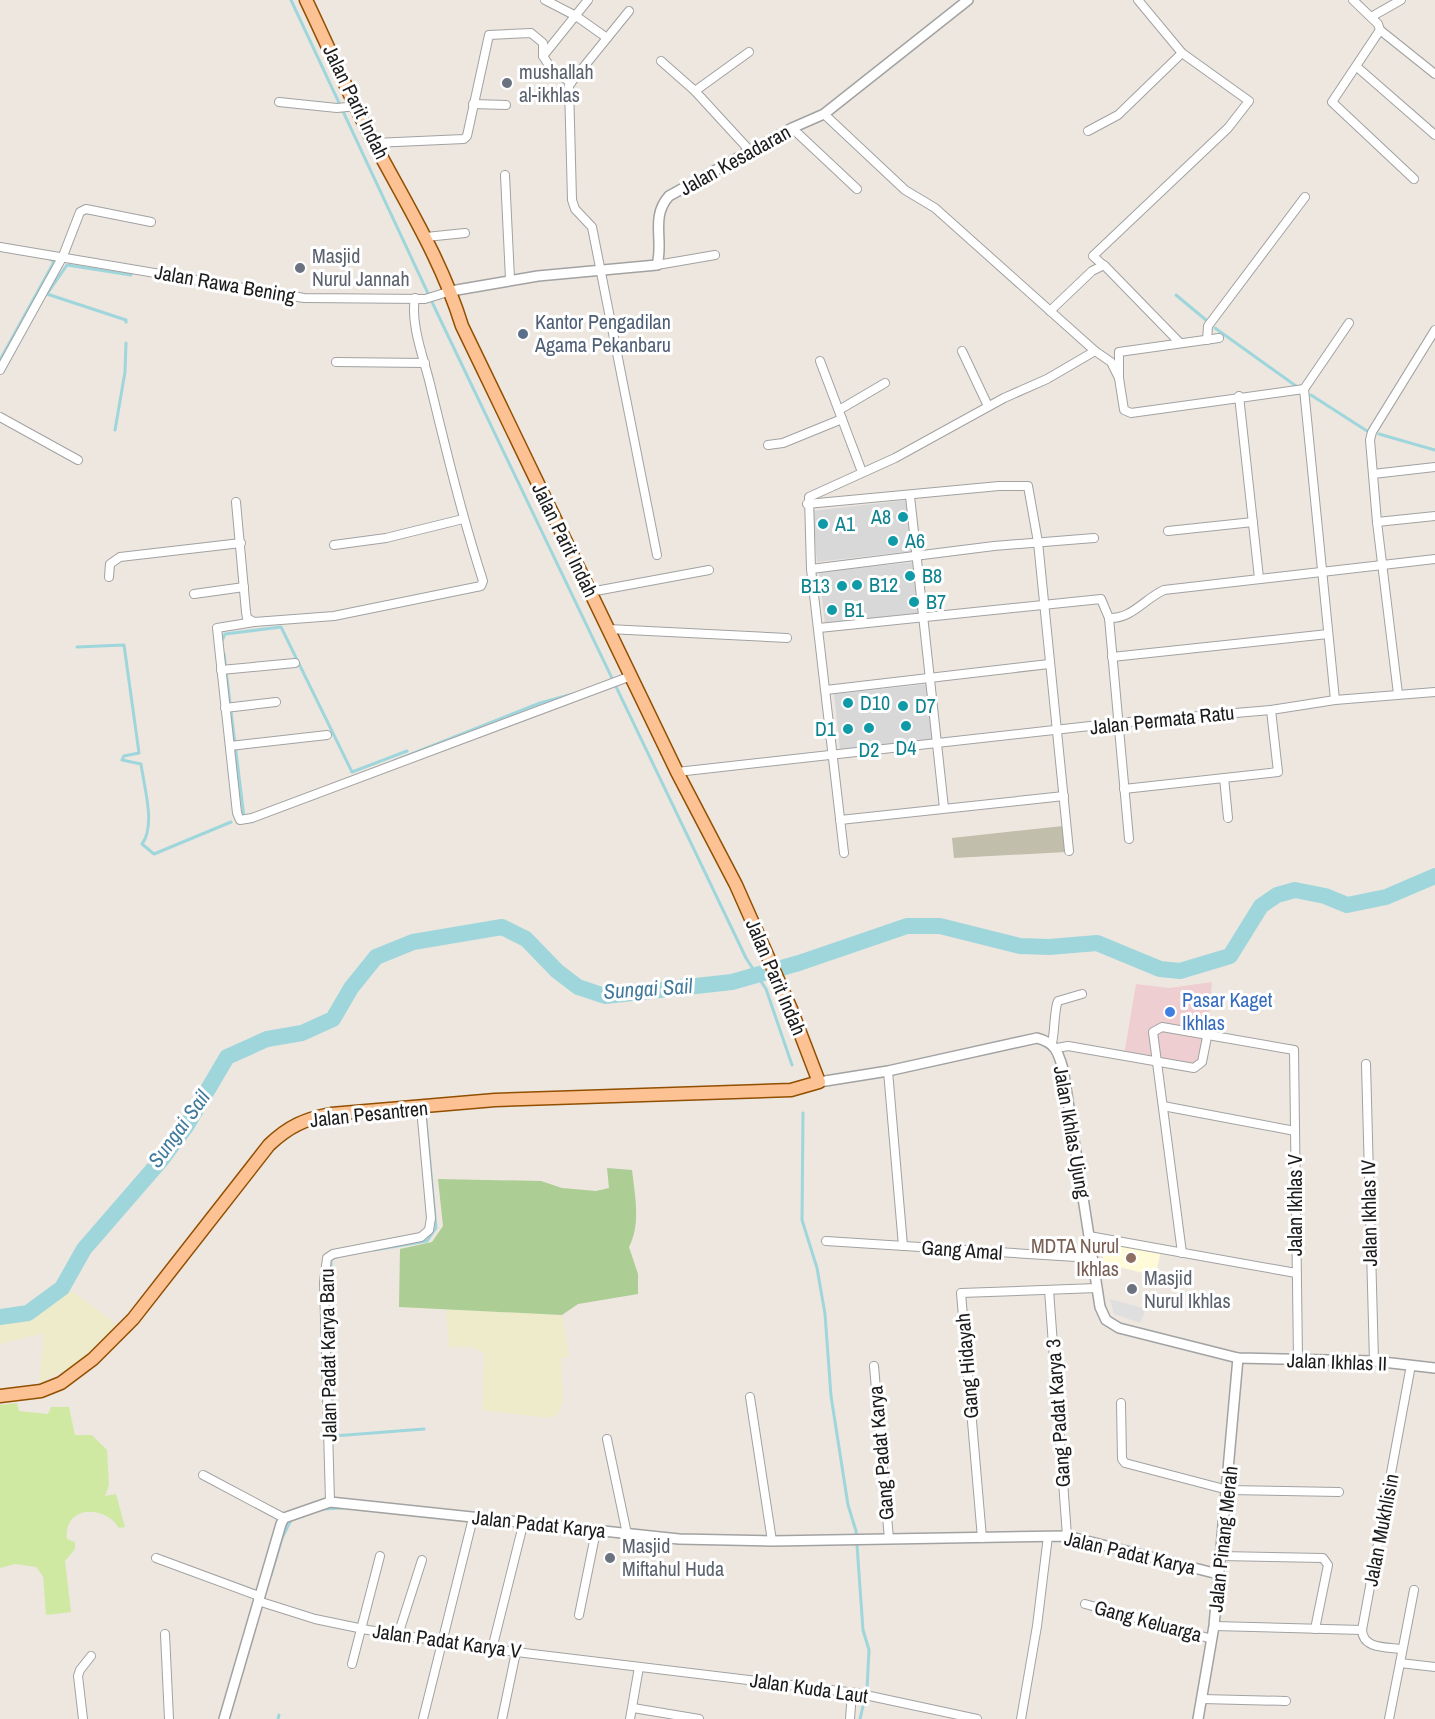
<svg xmlns="http://www.w3.org/2000/svg" width="1435" height="1719" font-family="'Archivo Narrow',sans-serif">
<rect width="100%" height="100%" fill="#ede7e0"/>
<g fill="#d9d8d8">
<polygon points="907,500 913,551 817,562 812,511"/>
<polygon points="915,562 921,614 825,624 819,572"/>
<polygon points="928,684 934,740 840,750 834,694"/>
</g>
<polygon fill="#efced1" points="1212,982 1207,1037 1198,1067 1124,1055 1136,984 1169,988"/>
<polygon fill="#fffad7" points="1100,1240 1161,1252 1155,1276 1104,1263"/>
<polygon fill="#c1beab" points="1063,826 1066,852 954,858 952,838"/>
<g fill="#edebca">
<polygon points="72,1291 120,1327 76,1365 39,1383 44,1333 0,1344 0,1323 19,1320 46,1309"/>
<polygon points="446,1309 562,1315 569,1357 561,1358 563,1401 558,1414 548,1418 482,1410 484,1353 472,1347 449,1347"/>
</g>
<path fill="#cfe9a3" d="M17 1403 19 1411 48 1414 51 1407H69L75 1435H92L107 1450 109 1485 105 1496 116 1494 125 1527 119 1528C104 1504 63 1506 67 1539L75 1542V1549L65 1561 71 1612 46 1615 43 1576 36 1567 15 1564 0 1568V1405Z"/>
<path fill="#accd93" d="M607 1168 632 1170C635 1196 641 1224 629 1247L638 1274V1294L578 1304 562 1315 399 1307 400 1249 432 1242 443 1226 438 1179 541 1181 562 1188 596 1191 609 1188Z"/>
<polygon fill="#dfdfdf" points="1110,1299 1146,1309 1140,1323 1114,1314"/>
<g fill="none" stroke-linecap="round" stroke-linejoin="round">
<g stroke="#9fd6dc" stroke-width="3">
<polyline points="291,0 440,319 746,958 766,989 792,1065"/>
<polyline points="1176,295 1206,320"/>
<polyline points="126,322 126,320 47,294 67,265 131,275"/>
<polyline points="1215,328 1296,386"/>
<polyline points="0,360 54,262 49,258"/>
<polyline points="1311,395 1367,431"/>
<polyline points="115,430 125,372 126,343"/>
<polyline points="1379,434 1435,450"/>
<polyline points="222,641 225,634 281,627 352,772 407,751"/>
<path d="M77 647 124 645 139 753 124 756 122 760 141 764C144 787 156 825 142 844L154 854 231 822"/>
<polyline points="224,654 244,817"/>
<polyline points="394,761 540,703 573,694"/>
<polyline points="803,1113 802,1220 817,1268 825,1314 831,1396 848,1505 856,1531 863,1630 869,1650 867,1689 860,1719"/>
<polyline points="374,1250 427,1241 436,1228 426,1120"/>
<polyline points="333,1427 331,1259 339,1256"/>
<polyline points="334,1436 424,1429"/>
<polyline points="323,1509 342,1508"/>
<polyline points="271,1575 282,1538 291,1520"/>
<polyline points="278,1719 279,1715"/>
</g>
<polyline stroke="#9fd6dc" stroke-width="16" points="0,1317 28,1313 62,1288 84,1249 162,1159 187,1125 227,1057 267,1039 302,1033 333,1019 351,988 376,957 413,942 502,927 526,939 557,971 578,987 605,996 732,982 799,963 907,926 940,926 1020,946 1049,947 1097,943 1160,969 1180,971 1230,956 1261,906 1277,895 1295,890 1325,896 1347,905 1386,897 1435,876"/>
<g stroke="#a2a2a2" stroke-width="10">
<g id="minor">
<polyline points="545,0 576,16 607,38"/>
<polyline points="1353,0 1378,24 1380,30 1332,102 1414,179"/>
<polyline points="629,11 569,85 572,200 575,209 592,227 657,555"/>
<polyline points="1371,17 1401,0"/>
<polyline points="1380,30 1435,74"/>
<polyline points="661,61 695,91 751,152"/>
<polyline points="1357,67 1435,135"/>
<polyline points="571,83 550,67 543,56 588,0"/>
<polyline points="695,91 749,52"/>
<polyline points="279,102 337,108 357,106"/>
<polyline points="473,104 506,105"/>
<polyline points="824,114 905,190 935,208 1095,351"/>
<polyline points="792,128 857,189"/>
<polyline points="1088,131 1118,115 1182,53"/>
<polyline points="374,143 464,139 467,136 489,35 531,33 543,43 543,56"/>
<polyline points="505,175 510,279"/>
<polyline points="426,237 465,233"/>
<polyline points="0,247 304,298 425,299 451,291"/>
<polyline points="657,265 715,255"/>
<polyline points="1103,265 1093,256 1228,128 1249,101 1182,53 1138,0"/>
<polyline points="1050,311 1092,271 1104,265 1180,343"/>
<polyline points="1219,338 1119,352 1119,378 1124,410 1131,413 1304,389"/>
<polyline points="1207,340 1208,326 1305,197"/>
<polyline points="962,351 988,406"/>
<polyline points="820,361 862,472"/>
<polyline points="336,362 425,363"/>
<polyline points="0,370 63,256 80,212 86,209 151,222"/>
<polyline points="1304,389 1349,323"/>
<polyline points="1239,396 1259,578"/>
<polyline points="839,410 885,383"/>
<polyline points="0,417 78,460"/>
<polyline points="768,445 783,443 842,419"/>
<polyline points="1373,474 1435,467"/>
<polyline points="910,496 944,808"/>
<path d="M236 502 246 612 247 618 254 622 334 616 481 586 483 581C462 516 446 450 430 384 424 359 410 324 415 298"/>
<polyline points="807,504 999,486 1028,486 1038,542 1069,851"/>
<polyline points="1377,522 1435,516"/>
<polyline points="1168,531 1253,522"/>
<polyline points="334,545 386,538 463,519"/>
<polyline points="811,569 994,546 1094,538"/>
<polyline points="109,577 110,564 120,557 241,543"/>
<polyline points="590,592 709,570"/>
<polyline points="194,594 244,587"/>
<path d="M1109 618C1132 619 1144 599 1164 590L1435 559"/>
<polyline points="254,622 217,628 237,813 240,820 252,818 631,676"/>
<polyline points="819,628 1101,599 1109,618 1129,839"/>
<polyline points="608,629 787,638"/>
<polyline points="1112,657 1328,634"/>
<polyline points="221,670 295,663"/>
<polyline points="826,690 1049,664"/>
<polyline points="1398,694 1377,522 1370,440 1372,432 1435,330"/>
<polyline points="1335,700 1435,692"/>
<polyline points="225,708 276,702"/>
<polyline points="230,746 327,735"/>
<polyline points="677,772 1117,723 1271,710 1335,700 1304,389"/>
<polyline points="1224,778 1228,818"/>
<polyline points="1124,789 1278,772 1271,710"/>
<polyline points="840,820 1064,796"/>
<polyline points="844,853 811,569 809,497 895,458 1004,398 1047,379 1095,351 1111,362 1119,378"/>
<path d="M1052 1043C1055 1031 1054 1009 1058 1001L1082 994"/>
<polyline points="1057,1048 1068,1046 1194,1068 1202,1062 1207,1037"/>
<polyline points="1366,1064 1374,1361"/>
<polyline points="888,1071 903,1246"/>
<polyline points="1163,1106 1295,1131"/>
<polyline points="1089,1236 1296,1273"/>
<polyline points="826,1241 1092,1258"/>
<polyline points="1182,1253 1153,1032 1162,1027 1294,1050 1298,1360"/>
<polyline points="1049,1290 1067,1536"/>
<polyline points="874,1366 889,1539"/>
<polyline points="750,1397 772,1541"/>
<polyline points="1121,1403 1122,1459 1125,1463 1228,1490 1339,1492"/>
<polyline points="607,1439 627,1534"/>
<polyline points="203,1475 284,1518"/>
<polyline points="330,1502 324,1282 327,1258 333,1254 421,1237 429,1230 431,1218 421,1108"/>
<polyline points="982,1538 961,1293 1097,1288"/>
<polyline points="1220,1556 1323,1558 1328,1565 1315,1629"/>
<polyline points="156,1558 259,1596"/>
<polyline points="258,1601 315,1619 368,1630 492,1649 856,1693 977,1719"/>
<polyline points="1085,1604 1212,1639"/>
<polyline points="579,1615 596,1531"/>
<polyline points="1214,1626 1362,1630"/>
<polyline points="165,1634 169,1719"/>
<polyline points="398,1635 422,1560"/>
<polyline points="492,1649 524,1521"/>
<path d="M1402 1649C1385 1647 1363 1649 1362 1630L1411 1365"/>
<polyline points="1400,1663 1414,1590"/>
<polyline points="352,1664 380,1556"/>
<polyline points="1202,1699 1286,1701"/>
<polyline points="633,1708 699,1719"/>
<polyline points="83,1719 78,1676 80,1670 91,1656"/>
<polyline points="423,1719 473,1518"/>
<polyline points="502,1719 516,1652"/>
<polyline points="630,1719 639,1667"/>
<polyline points="850,1719 852,1693"/>
<polyline points="1021,1719 1037,1626 1048,1536"/>
<polyline points="1389,1719 1400,1663 1435,1667"/>
</g>
</g>
<g stroke="#a2a2a2" stroke-width="12">
<g id="tertiary">
<path d="M451 291 538 276 657 265C664 241 650 217 669 196L792 128 824 114 968 0"/>
<path d="M819 1082 888 1071 1037 1038C1056 1043 1058 1052 1063 1069L1100 1307 1106 1320 1119 1328 1238 1358 1374 1361 1435 1368"/>
<polyline points="224,1719 281,1524 284,1518 330,1502 679,1539 772,1541 1067,1536 1218,1574"/>
<polyline points="1198,1719 1214,1626 1238,1358"/>
</g>
</g>
<g stroke="#924f00" stroke-width="15">
<path id="primary" d="M0 1396 41 1391 61 1383 93 1359 133 1319 269 1145C289 1126 305 1119 331 1114L495 1100 791 1090 819 1082 791 1009 736 885 677 772 462 326C442 261 407 205 375 145 350 98 329 48 306 0"/>
</g>
<use href="#minor" stroke="#fff" stroke-width="8"/>
<use href="#tertiary" stroke="#fff" stroke-width="9"/>
<use href="#primary" stroke="#fdc294" stroke-width="12"/>
</g>
<g fill="#6b7280" stroke="#fff" stroke-width="2">
<circle cx="507" cy="83" r="6"/>
<circle cx="300" cy="268" r="6"/>
<circle cx="1132" cy="1289" r="6"/>
<circle cx="610" cy="1558" r="6"/>
</g>
<circle fill="#5c6f8a" stroke="#fff" stroke-width="2" cx="523" cy="334" r="6"/>
<g fill="#0f9aa8" stroke="#fff" stroke-width="2">
<circle cx="903" cy="517" r="6"/>
<circle cx="823" cy="524" r="6"/>
<circle cx="893" cy="541" r="6"/>
<circle cx="910" cy="576" r="6"/>
<circle cx="857" cy="585" r="6"/>
<circle cx="842" cy="586" r="6"/>
<circle cx="914" cy="602" r="6"/>
<circle cx="832" cy="610" r="6"/>
<circle cx="848" cy="703" r="6"/>
<circle cx="903" cy="706" r="6"/>
<circle cx="906" cy="726" r="6"/>
<circle cx="869" cy="728" r="6"/>
<circle cx="848" cy="729" r="6"/>
</g>
<circle fill="#3f7fe0" stroke="#fff" stroke-width="2" cx="1170" cy="1012" r="6"/>
<circle fill="#8d6e63" stroke="#fff" stroke-width="2" cx="1131" cy="1258" r="6"/>
<g text-anchor="middle" stroke-width="6" stroke-linejoin="round" paint-order="stroke">
<g font-size="20" fill="#5b616d" stroke="#fff" text-anchor="start">
<text x="519" y="79">mushallah<tspan x="519" dy="23">al-ikhlas</tspan></text>
<text x="312" y="263">Masjid<tspan x="312" dy="23">Nurul Jannah</tspan></text>
<text x="1144" y="1285">Masjid<tspan x="1144" dy="23">Nurul Ikhlas</tspan></text>
<text x="622" y="1553">Masjid<tspan x="622" dy="23">Miftahul Huda</tspan></text>
</g>
<g font-size="20" fill="#1b1b1b" stroke="#fff">
<text transform="translate(356 102) rotate(64)" y="7">Jalan Parit Indah</text>
<text transform="translate(735 160) rotate(-29)" y="7">Jalan Kesadaran</text>
<text transform="translate(225 284) rotate(10)" y="7">Jalan Rawa Bening</text>
<text transform="translate(565 540) rotate(64)" y="7">Jalan Parit Indah</text>
<text transform="translate(1162 720) rotate(-6)" y="7">Jalan Permata Ratu</text>
<text transform="translate(776 977) rotate(67)" y="7">Jalan Parit Indah</text>
<text transform="translate(369 1114) rotate(-6)" y="7">Jalan Pesantren</text>
<text transform="translate(1072 1132) rotate(80)" y="7">Jalan Ikhlas Ujung</text>
<text transform="translate(1295 1205) rotate(-90)" y="7">Jalan Ikhlas V</text>
<text transform="translate(1369 1213) rotate(-91)" y="7">Jalan Ikhlas IV</text>
<text transform="translate(962 1250) rotate(4)" y="7">Gang Amal</text>
<text transform="translate(328 1355) rotate(-91)" y="7">Jalan Padat Karya Baru</text>
<text transform="translate(1337 1362) rotate(2)" y="7">Jalan Ikhlas II</text>
<text transform="translate(967 1366) rotate(-95)" y="7">Gang Hidayah</text>
<text transform="translate(1058 1413) rotate(-94)" y="7">Gang Padat Karya 3</text>
<text transform="translate(881 1453) rotate(-95)" y="7">Gang Padat Karya</text>
<text transform="translate(539 1524) rotate(6)" y="7">Jalan Padat Karya</text>
<text transform="translate(1381 1530) rotate(-79)" y="7">Jalan Mukhlisin</text>
<text transform="translate(1223 1539) rotate(-84)" y="7">Jalan Pinang Merah</text>
<text transform="translate(1130 1553) rotate(13)" y="7">Jalan Padat Karya</text>
<text transform="translate(1148 1621) rotate(15)" y="7">Gang Keluarga</text>
<text transform="translate(447 1641) rotate(8)" y="7">Jalan Padat Karya V</text>
<text transform="translate(809 1688) rotate(8)" y="7">Jalan Kuda Laut</text>
</g>
<g font-size="20" fill="#4e5e75" stroke="#fff" text-anchor="start">
<text x="535" y="329">Kantor Pengadilan<tspan x="535" dy="23">Agama Pekanbaru</tspan></text>
</g>
<g font-size="20" fill="#0d838f" stroke="#fff" text-anchor="start">
<text x="891" y="524" text-anchor="end">A8</text>
<text x="835" y="531">A1</text>
<text x="905" y="548">A6</text>
<text x="922" y="583">B8</text>
<text x="869" y="592">B12</text>
<text x="830" y="593" text-anchor="end">B13</text>
<text x="926" y="609">B7</text>
<text x="844" y="617">B1</text>
<text x="860" y="710">D10</text>
<text x="915" y="713">D7</text>
<text x="836" y="736" text-anchor="end">D1</text>
<text x="906" y="755" text-anchor="middle">D4</text>
<text x="869" y="757" text-anchor="middle">D2</text>
</g>
<g font-size="20" fill="#366cbe" stroke="#fff" text-anchor="start">
<text x="1182" y="1007">Pasar Kaget<tspan x="1182" dy="23">Ikhlas</tspan></text>
</g>
<g font-size="20" fill="#785e54" stroke="#fff" text-anchor="end">
<text x="1119" y="1253">MDTA Nurul<tspan x="1119" dy="23">Ikhlas</tspan></text>
</g>
<g font-size="21" font-style="italic" fill="#427a9c" stroke="#fff">
<text transform="translate(648 989) rotate(-4)" y="7">Sungai Sail</text>
<text transform="translate(179 1129) rotate(-54)" y="7">Sungai Sail</text>
</g>
</g>
</svg>
